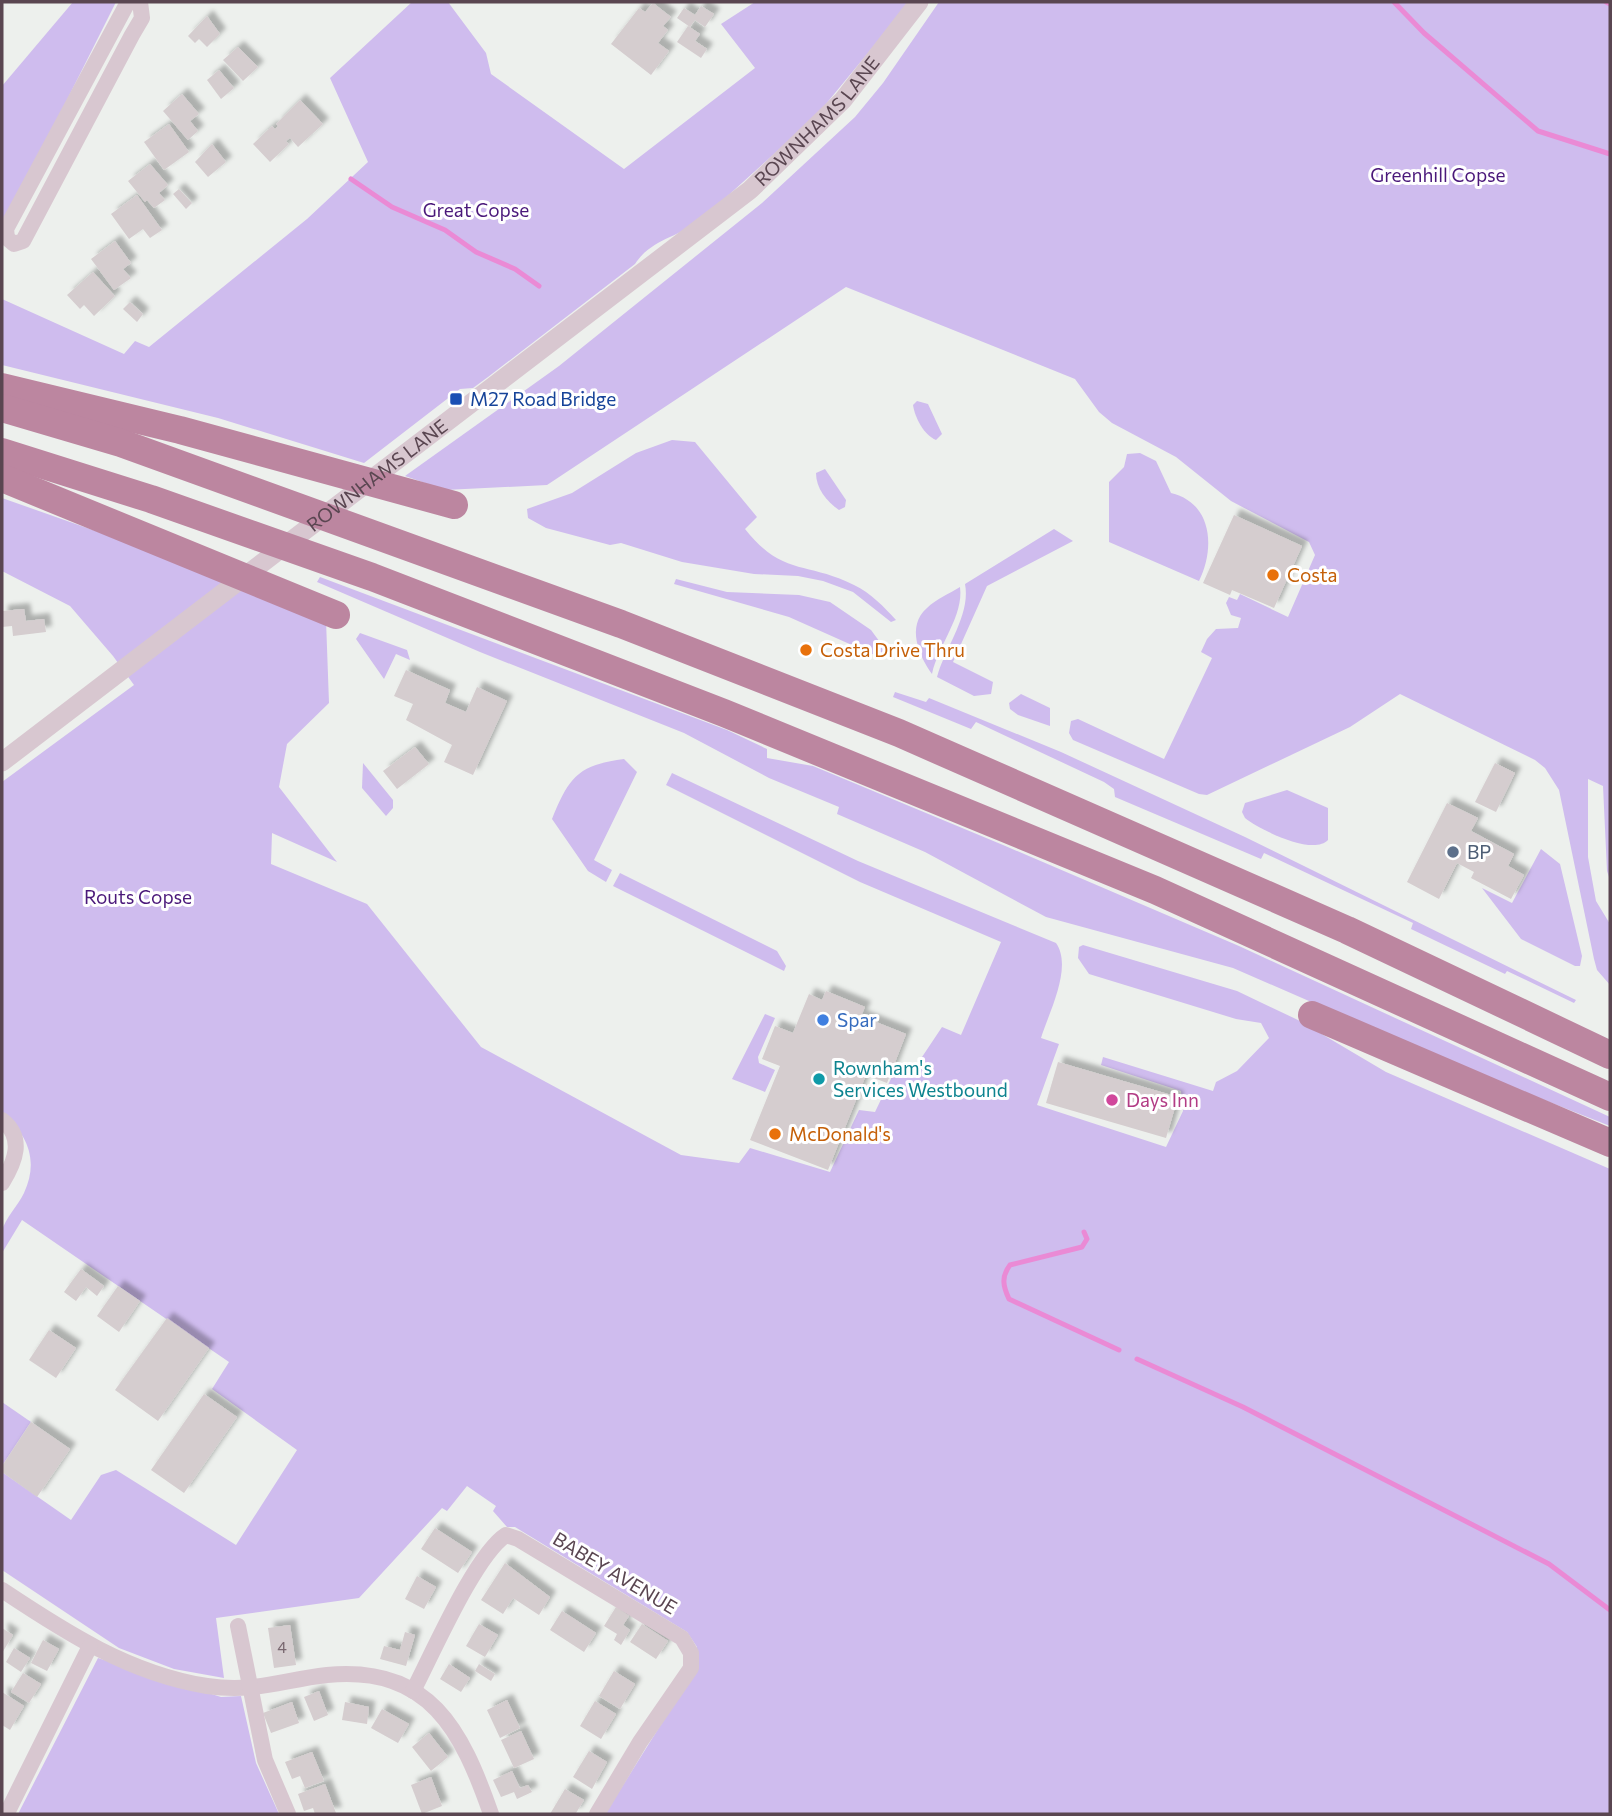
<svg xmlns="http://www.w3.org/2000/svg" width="1612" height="1816" font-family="Commissioner,sans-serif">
<defs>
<filter id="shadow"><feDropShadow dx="6" dy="-6" stdDeviation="2" flood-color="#0004"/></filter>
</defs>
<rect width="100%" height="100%" fill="#edf0ed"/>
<g fill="#cfbcee">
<polygon points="73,2 116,2 2,230 2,86"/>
<path d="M412 2H448L486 53 491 74 624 169 755 68 721 24 755 2H910L816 116 701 220C679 237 651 239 635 264L488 377 473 388 460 389 364 463 218 418 2 365V299L124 354 135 341 149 347 307 219 368 162 330 78Z"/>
<polygon points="939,2 1610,2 1610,880 1607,871 1603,786 1588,779 1588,857 1596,901 1610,924 1610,985 1597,970 1594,959 1559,790 1545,768 1535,760 1400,694 1350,727 1207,795 1199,794 1073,740 1069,733 1071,721 1078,719 1164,759 1212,658 1201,652 1207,639 1216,629 1238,628 1241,618 1231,615 1226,603 1229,597 1237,600 1240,594 1288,617 1315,555 1309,542 1231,501 1176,457 1112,423 1099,412 1075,379 846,287 547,485 445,490 405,476 559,366 762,203 855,117 883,83"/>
<path d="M917 401 928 404 942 434 936 440C924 435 915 418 913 405Z"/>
<path d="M672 440 695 442 757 517 745 529C783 577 806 561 854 585 871 593 884 607 896 620L891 622 853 592 823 581 798 576 754 574 682 562 621 543 610 545 546 528 528 518 527 509 572 493 636 453Z"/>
<path d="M1140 453 1156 461 1171 493C1213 503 1215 549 1199 581L1109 542V482L1124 467 1127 454Z"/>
<path d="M825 469 846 500 845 507 839 510C826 501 816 488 816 473Z"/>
<path d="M2 498 212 572 326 620 329 703 287 744 279 787 337 862 272 833 271 864 367 904 481 1047 681 1155 739 1163 750 1148 830 1172 859 1110 875 1112 898 1064 918 1063 942 1027 961 1035 1001 942 860 882 666 785 672 773 858 861 1056 943C1073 967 1049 1012 1041 1038L1059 1044 1037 1105 1166 1147 1183 1111 1181 1091 1101 1065 1103 1057 1213 1091 1216 1082 1237 1071 1269 1038 1261 1023 1236 1019 1089 974 1078 958 1079 947 1083 945 1237 991 1298 1020 1386 1072 1610 1169V1814H605L695 1670 697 1647 687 1632 515 1527H507L493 1511 496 1506 467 1486 447 1511 442 1508 359 1598 216 1618 224 1678 174 1669 119 1648 2 1570V1472L71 1520 101 1475 116 1470 236 1545 297 1450 212 1389 229 1362 22 1220 2 1253C2 1246 0 1237 2 1231 5 1218 18 1206 24 1193 39 1161 28 1134 2 1113V782L134 685 113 656 70 606 2 571Z"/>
<path d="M1054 529 1073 541 987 586 953 662 993 682 991 694 974 696 937 677C945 647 971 615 965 584Z"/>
<polygon points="320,577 727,730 767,749 767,758 813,766 1003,845 1239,946 1610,1117 1610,1126 1456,1065 1233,968 1046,917 925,852 837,814 839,807 769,778 684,733 480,652 317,582"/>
<polygon points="676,579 727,592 799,595 830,602 871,630 888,653 885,656 872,654 789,617 674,584"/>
<path d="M960 587C964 616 938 645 932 674 919 656 906 626 927 608 936 599 949 594 960 587Z"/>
<polygon points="360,633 407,650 410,660 396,654 384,679 356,639"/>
<polygon points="895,692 926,702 929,698 1061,752 1245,837 1576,1000 1574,1003 1507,971 1505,974 1411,929 1413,923 1264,853 1261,859 1115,797 1114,789 1104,782 976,722 971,729 893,697"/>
<polygon points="1021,694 1050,708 1050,726 1018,715 1010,709 1009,703"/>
<path d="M624 759 637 772 594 860 612 870 606 882 588 871 552 819C569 777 578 765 624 759Z"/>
<polygon points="363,763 393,800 393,808 386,816 362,788"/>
<path d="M1287 790 1328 808V840C1313 856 1260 830 1245 818L1242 812 1245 803Z"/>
<polygon points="1541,849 1560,864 1582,956 1580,966 1575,966 1521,939 1482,888 1512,903"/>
<polygon points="620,873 777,951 786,966 784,971 613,886"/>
<polygon points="765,1014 775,1018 758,1057 759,1063 775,1070 765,1092 732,1079"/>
<polygon points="2,1402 31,1422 2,1466"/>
<polygon points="98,1658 221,1697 241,1696 256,1763 279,1814 18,1814"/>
</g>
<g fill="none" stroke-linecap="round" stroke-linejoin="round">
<g stroke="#ea8ad5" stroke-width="5">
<polyline points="1394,2 1424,33 1538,131 1610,154"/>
<polyline points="1606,2 1610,4"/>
<polyline points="351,179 392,207 445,230 476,252 515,269 539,286"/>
<path d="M1084 1232 1087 1239 1082 1247 1010 1265C1001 1277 1003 1286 1009 1299L1119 1350"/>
<polyline points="1137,1359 1243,1407 1549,1564 1610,1610"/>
</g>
</g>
<g fill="#d5cdcf" filter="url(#shadow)">
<polygon points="653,3 671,17 663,26 668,30 658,43 669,51 651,75 611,44 639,8 645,12"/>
<polygon points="701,6 714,14 705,27 695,20 690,27 677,18 684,8 695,15"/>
<polygon points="207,16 220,34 207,47 199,39 195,43 188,36"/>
<polygon points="688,26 700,34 695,41 707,49 701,58 677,42"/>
<polygon points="238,47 258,67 243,81 223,60"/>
<polygon points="219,70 234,88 221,99 207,80"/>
<polygon points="182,94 199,114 190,121 198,131 188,140 163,111"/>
<polygon points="300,100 323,124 298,147 290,138 286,141 289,144 270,162 253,144 272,126 275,129 278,126 276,124"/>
<polygon points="169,124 189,152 164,170 144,142"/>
<polygon points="212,144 226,162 208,177 195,162"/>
<polygon points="150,164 168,185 159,193 165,200 154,208 147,200 145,202 128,181"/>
<polygon points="179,189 192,203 186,209 173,194"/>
<polygon points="137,195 162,230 150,238 143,229 129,239 111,214"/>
<polygon points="115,241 131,263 123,269 131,278 114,290 91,259"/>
<polygon points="93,272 115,296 94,316 84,305 80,309 67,295"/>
<polygon points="130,302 143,314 137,322 123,309"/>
<polygon points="1234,515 1302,546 1274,608 1232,590 1230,595 1203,583"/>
<polygon points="24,609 26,621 44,619 46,632 13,636 12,626 2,627 2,611"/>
<polygon points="406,670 450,690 445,703 466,712 477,687 507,701 473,775 444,762 452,745 406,720 413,704 394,696"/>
<polygon points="415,747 429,764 397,789 383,771"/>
<polygon points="1495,763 1515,773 1496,812 1475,802"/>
<polygon points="1447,803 1478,818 1471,831 1514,854 1508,866 1524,875 1511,899 1471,878 1474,872 1457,863 1439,899 1407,882"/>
<polygon points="826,991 865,1007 861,1016 906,1034 887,1083 866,1075 828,1170 750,1140 780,1066 762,1059 775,1026 793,1033 809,994 822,1000"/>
<polygon points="1058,1062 1178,1097 1166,1138 1046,1103"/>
<polygon points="81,1269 104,1286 97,1296 86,1287 76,1301 64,1292"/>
<polygon points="118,1286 140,1301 119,1332 97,1316"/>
<polygon points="167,1318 209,1348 158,1421 115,1390"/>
<polygon points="49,1330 76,1348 56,1378 29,1360"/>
<polygon points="204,1394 237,1417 184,1493 151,1470"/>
<polygon points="31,1422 70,1449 37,1497 2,1472 2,1466"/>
<polygon points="435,1528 472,1552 458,1573 421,1549"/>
<polygon points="505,1563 550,1597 539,1615 513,1598 503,1614 481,1600"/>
<polygon points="417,1576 436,1587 424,1609 405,1599"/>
<polygon points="616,1607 629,1616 623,1625 630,1630 621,1645 614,1640 617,1634 604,1626"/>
<polygon points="562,1611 596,1633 584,1652 550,1630"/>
<polygon points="479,1624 498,1635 485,1657 466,1646"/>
<polygon points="642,1624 668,1641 656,1659 630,1642"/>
<polygon points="290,1625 296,1665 274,1668 268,1628"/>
<polygon points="2,1628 13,1635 2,1653"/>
<polygon points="405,1632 415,1635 406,1666 380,1659 384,1646 400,1650"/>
<polygon points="43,1640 59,1649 47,1671 31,1663"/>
<polygon points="14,1648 30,1658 21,1672 6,1662"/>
<polygon points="449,1664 470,1678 461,1692 440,1679"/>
<polygon points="479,1664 495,1674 491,1681 475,1671"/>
<polygon points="614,1671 635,1684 620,1709 599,1696"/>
<polygon points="23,1673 41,1684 29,1703 11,1692"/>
<polygon points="319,1691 328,1715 314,1721 304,1697"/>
<polygon points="2,1692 24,1706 10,1730 2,1725"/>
<polygon points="507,1700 520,1728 500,1738 487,1710"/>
<polygon points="595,1701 616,1714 601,1739 580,1726"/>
<polygon points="292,1702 299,1723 271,1733 263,1713"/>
<polygon points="345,1702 369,1707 367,1724 342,1720"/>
<polygon points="382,1709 409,1724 398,1743 371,1728"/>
<polygon points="521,1731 534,1759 514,1768 501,1740"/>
<polygon points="429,1733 448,1757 431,1771 412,1747"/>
<polygon points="589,1751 607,1762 592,1789 573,1777"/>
<polygon points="312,1752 324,1781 305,1788 300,1776 292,1779 285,1762"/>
<polygon points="512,1771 520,1788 528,1785 532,1792 517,1799 514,1792 501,1797 493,1780"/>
<polygon points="431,1777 442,1806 422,1814 411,1785"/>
<polygon points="325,1784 336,1813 315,1814 313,1808 304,1811 298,1794"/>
<polygon points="565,1789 584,1800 576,1813 550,1814"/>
</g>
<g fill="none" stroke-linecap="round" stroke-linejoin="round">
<g stroke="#d8c7d0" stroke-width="16">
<polyline points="128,2 6,229 7,238 14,244 23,241 132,35 142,18 140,2"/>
<path d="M2 1120C25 1138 15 1162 2 1183"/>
<path d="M2 1590C65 1632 130 1674 207 1686 255 1693 282 1680 327 1675 430 1665 462 1731 491 1814"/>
<polyline points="238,1626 265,1760 288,1814"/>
<path d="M413 1691C432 1655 475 1555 506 1535L518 1539 682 1638 691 1653V1668L640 1742 597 1814"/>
<polyline points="8,1811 90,1646"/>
</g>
<path stroke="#d8c7d0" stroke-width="19" id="s1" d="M2 762 750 190 843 100 919 2"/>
<g stroke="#bc86a0" stroke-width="28">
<polyline points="2,387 180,430 454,505"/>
<polyline points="2,408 121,443 621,624 899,733 1347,930 1610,1055"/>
<polyline points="2,452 151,499 372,577 724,713 1155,890 1610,1097"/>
<polyline points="2,478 336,615"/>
<polyline points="1312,1015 1610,1143"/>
</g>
</g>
<rect fill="#1a4fb4" stroke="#fff" stroke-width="2.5" x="449" y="392" width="14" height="14" rx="3.5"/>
<g fill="#e8710a" stroke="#fff" stroke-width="2.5">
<circle cx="1273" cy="575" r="7"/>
<circle cx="806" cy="650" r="7"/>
<circle cx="775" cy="1134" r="7"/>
</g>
<circle fill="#5c6f8a" stroke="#fff" stroke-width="2.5" cx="1453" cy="852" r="7"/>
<circle fill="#3f7fe0" stroke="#fff" stroke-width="2.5" cx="823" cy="1020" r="7"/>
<circle fill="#0f9aa8" stroke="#fff" stroke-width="2.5" cx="819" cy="1079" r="7"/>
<circle fill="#d1479c" stroke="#fff" stroke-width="2.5" cx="1112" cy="1100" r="7"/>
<g text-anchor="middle" stroke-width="6" stroke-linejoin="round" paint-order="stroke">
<g font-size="16" fill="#796870">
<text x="282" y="1653">4</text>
</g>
<g font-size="19" fill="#5a4651" stroke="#fff">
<text dy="7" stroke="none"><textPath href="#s1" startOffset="1038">ROWNHAMS LANE</textPath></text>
<text dy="7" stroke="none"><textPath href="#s1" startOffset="472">ROWNHAMS LANE</textPath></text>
<text transform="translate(615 1573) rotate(31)" y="7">BABEY AVENUE</text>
</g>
<g font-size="19" fill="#4a187a" stroke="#fff">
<text x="1438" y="182">Greenhill Copse</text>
<text x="476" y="217">Great Copse</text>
<text x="138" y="904">Routs Copse</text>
</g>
<g font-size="19" fill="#164399" stroke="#fff" text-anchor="start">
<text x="470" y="406">M27 Road Bridge</text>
</g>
<g font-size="19" fill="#c56008" stroke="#fff" text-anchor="start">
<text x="1287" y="582">Costa</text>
<text x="820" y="657">Costa Drive Thru</text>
<text x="789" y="1141">McDonald's</text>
</g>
<g font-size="19" fill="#4e5e75" stroke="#fff" text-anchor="start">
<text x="1467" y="859">BP</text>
</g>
<g font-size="19" fill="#366cbe" stroke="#fff" text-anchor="start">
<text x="837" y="1027">Spar</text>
</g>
<g font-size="19" fill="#0d838f" stroke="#fff" text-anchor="start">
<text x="833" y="1075">Rownham's<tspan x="833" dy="22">Services Westbound</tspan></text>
</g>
<g font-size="19" fill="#b23c85" stroke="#fff" text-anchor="start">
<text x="1126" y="1107">Days Inn</text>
</g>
</g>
<rect width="1612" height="1816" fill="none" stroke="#5a4651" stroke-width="7"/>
</svg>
